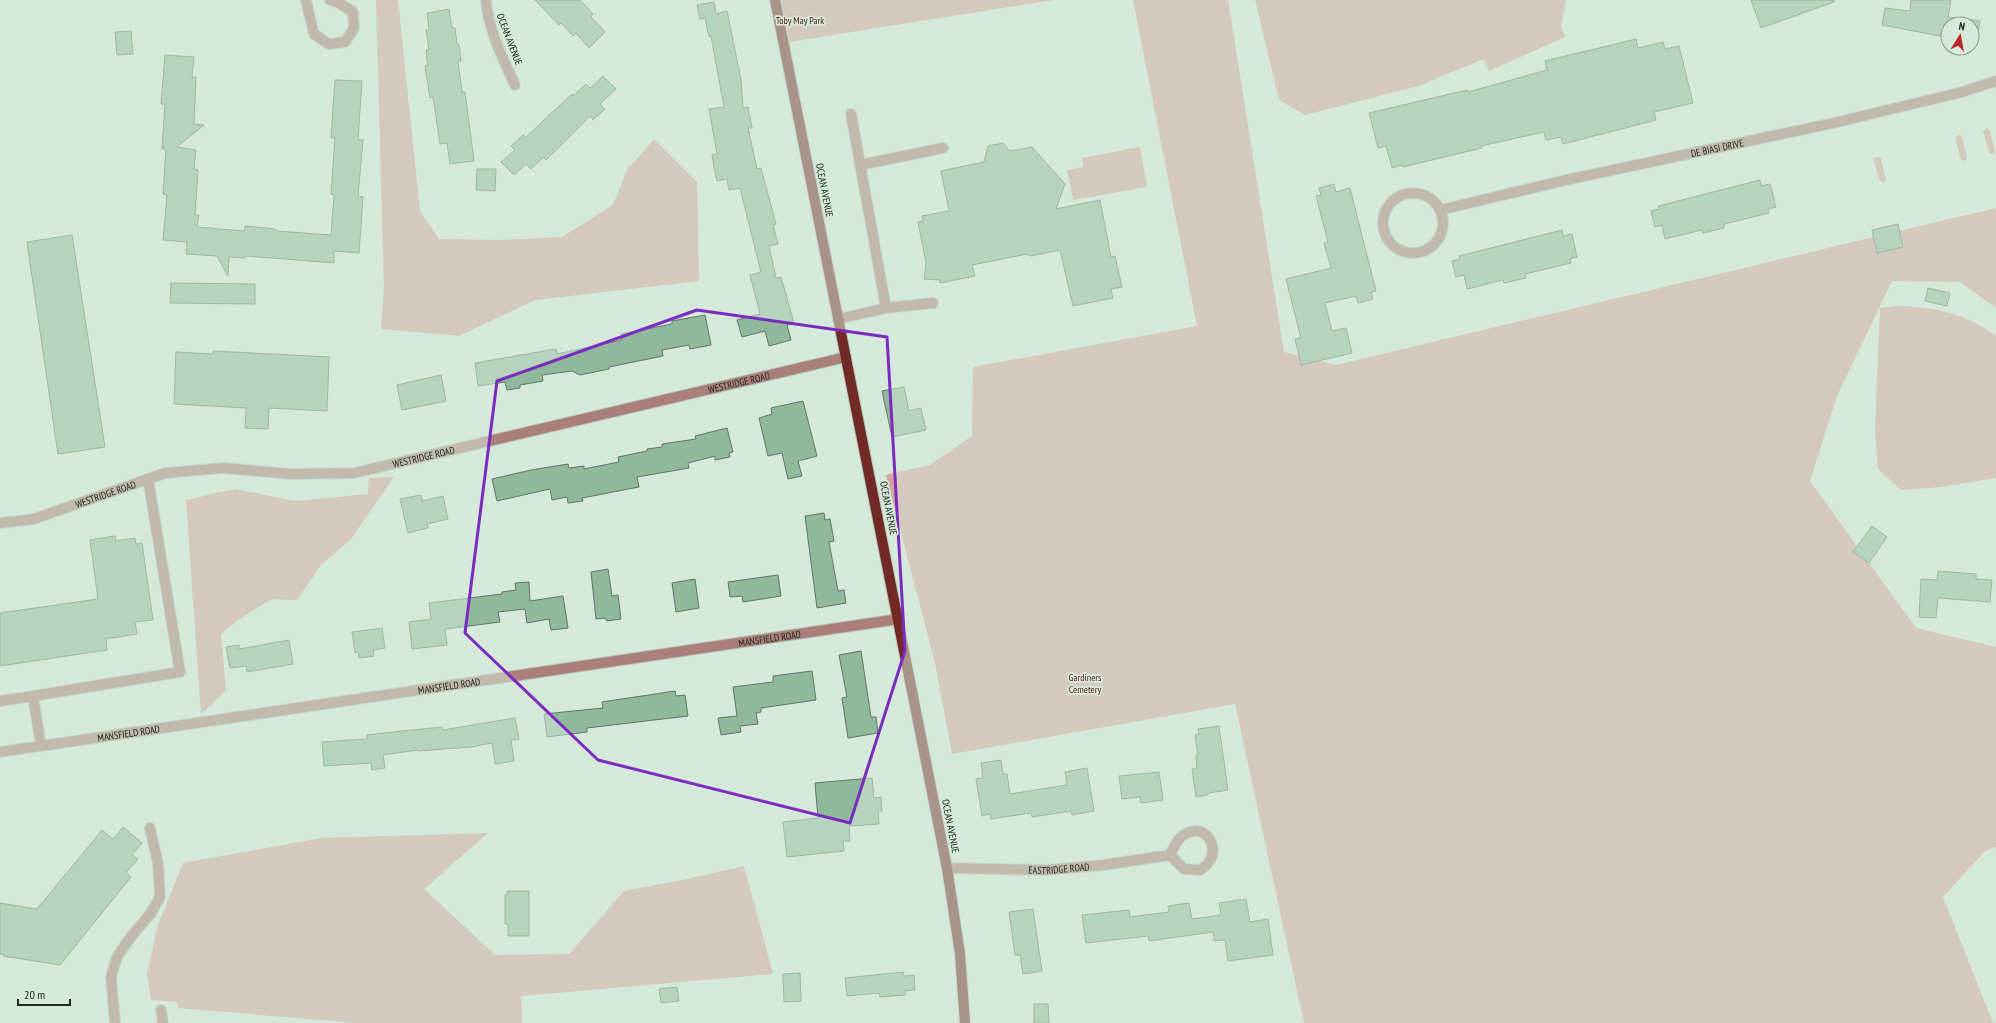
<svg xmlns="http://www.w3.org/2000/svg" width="1996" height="1023" font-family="'PT Sans Narrow',sans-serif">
<rect width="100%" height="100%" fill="#d4e9d9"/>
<g fill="#d3a39d">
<polygon points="376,0 398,0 420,211 439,239 504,240 562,237 613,205 627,170 654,139 697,182 699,281 535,300 459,336 381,329 384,288"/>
<polygon points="775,0 1053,0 783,43"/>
<polygon points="1133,0 1228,0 1284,352 1336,365 1996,208 1996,308 1960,282 1892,281 1837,396 1810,481 1916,628 1996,647 1996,847 1986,850 1943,897 1993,1023 1304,1023 1235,704 952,754 935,663 886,475 930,465 972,436 973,367 1197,326"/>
<polygon points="1255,0 1566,0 1561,26 1565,37 1489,71 1484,59 1418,86 1305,115 1279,100"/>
<polygon points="1987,128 1990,131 1995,151 1993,154 1989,153 1983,131"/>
<polygon points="1959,134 1962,137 1967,157 1965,161 1961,160 1955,138"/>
<polygon points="1140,147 1147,187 1073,200 1067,170 1083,167 1082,158"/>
<polygon points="1875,157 1880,157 1881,159 1886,179 1884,183 1879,180 1874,160"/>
<path d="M1897 306C1932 306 1967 314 1996 336V478L1941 487 1901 490 1878 469 1875 430 1880 308Z"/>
<polygon points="394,477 351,539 321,565 297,600 272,599 241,618 221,634 226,691 201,714 186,500 235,489 294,501 368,494 369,478"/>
<polygon points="488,833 424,889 495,955 569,954 624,891 688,879 744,866 773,974 521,996 522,1023 356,1023 178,1008 177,1002 151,1000 147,973 158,925 183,863 322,838"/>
</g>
<g fill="#90b99c" stroke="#627567">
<polygon points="535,0 580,0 593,14 591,17 605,32 589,48 576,33 573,36 561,23 559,25"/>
<polygon points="1751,0 1834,0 1834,2 1761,28"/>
<polygon points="1911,0 1951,0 1948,17 1980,21 1977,39 1972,38 1972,24 1948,24 1948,34 1946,34 1945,37 1882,25 1885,8 1910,11"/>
<polygon points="714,2 716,14 727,11 741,80 743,108 748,107 752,128 748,128 757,169 761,168 776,224 773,225 778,244 769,246 776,278 781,277 794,323 787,325 791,340 769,346 765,331 742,337 737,320 760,314 750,275 761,272 740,188 729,190 727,179 717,181 714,168 712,155 717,154 709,109 724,107 711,36 709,37 705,18 700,19 697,5"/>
<polygon points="449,9 452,28 455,28 457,44 459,45 461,61 458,62 462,92 465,92 474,161 450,164 447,143 440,144 433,97 430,98 425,66 428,66 426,50 429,50 426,30 429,30 427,13"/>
<polygon points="131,31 133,54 117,55 115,32"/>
<polygon points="1636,39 1638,48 1663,42 1665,49 1679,46 1693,103 1654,112 1656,120 1563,144 1561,137 1546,140 1544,132 1481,146 1482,148 1403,167 1402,165 1392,168 1386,146 1378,148 1369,113 1467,90 1468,92 1547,70 1545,61"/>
<polygon points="165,55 194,57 192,77 196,77 194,124 204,125 177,147 196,150 194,169 198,170 195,215 199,215 197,227 244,231 245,226 275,229 277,231 331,235 334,195 331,194 335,138 331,138 335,80 362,81 358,140 363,140 358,196 363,197 359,253 334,251 334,263 246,256 246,258 229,257 228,276 217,256 186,254 187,242 163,240 167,195 163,194 166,150 162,149 165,104 161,104"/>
<polygon points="603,76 616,89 600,104 605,109 593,120 590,116 546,160 544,157 531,169 526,164 514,175 501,162 515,150 511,146 523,135 526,137 572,94 573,96 586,84 590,88"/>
<polygon points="1003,143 1010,151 1032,147 1065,184 1056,209 1100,200 1111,257 1115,256 1122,287 1111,289 1113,298 1073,306 1060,250 1031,256 1027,254 972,265 975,276 940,283 940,280 924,279 926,262 918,222 923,221 922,216 949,211 941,171 984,162 988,146"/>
<polygon points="477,169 496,169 495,191 476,190"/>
<polygon points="1760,180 1761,186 1770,184 1776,207 1768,209 1769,213 1724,224 1724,228 1703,233 1702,230 1665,239 1662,225 1655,227 1651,211 1659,209 1658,206"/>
<polygon points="1334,184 1336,192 1350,188 1376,291 1371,292 1373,299 1358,303 1356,296 1325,303 1332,331 1346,328 1352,353 1301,365 1295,339 1301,338 1286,279 1331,268 1324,243 1328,242 1316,196 1321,195 1319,188"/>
<polygon points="1898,224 1903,247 1877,253 1872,230"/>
<polygon points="1562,230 1563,236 1572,234 1577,257 1570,259 1571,263 1525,274 1526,278 1504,283 1503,280 1467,289 1464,275 1456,277 1452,261 1460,259 1459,256"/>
<polygon points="72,235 105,447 58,454 27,242"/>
<polygon points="171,283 255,284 255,304 170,303"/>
<polygon points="1928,288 1950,293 1947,306 1925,301"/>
<polygon points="705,315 711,345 690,349 689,345 662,350 663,356 609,367 609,369 580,375 572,371 542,375 543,381 520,385 520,388 507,390 505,382 478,386 475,363 556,349 557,354 622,340 621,334 672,324 672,321"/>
<polygon points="213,351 329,357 327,411 269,408 268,429 245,428 246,408 174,404 176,352 213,354"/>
<polygon points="441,375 446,401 402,410 397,385"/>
<polygon points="904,387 909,411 921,408 926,430 892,437 882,391"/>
<polygon points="803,401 817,456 798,461 802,476 788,479 782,453 768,456 759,418 772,414 771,408"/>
<polygon points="727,428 733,452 729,453 730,457 715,460 715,456 688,463 689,468 637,477 639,487 582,498 583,501 568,503 567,497 552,500 550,489 497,501 492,479 531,470 568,464 569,468 584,466 584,469 619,462 618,457 647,451 647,449 662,447 662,444 696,439 695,436"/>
<polygon points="421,495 422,501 443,496 448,519 427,524 428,528 408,533 400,499"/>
<polygon points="824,513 825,520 830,519 834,541 829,542 838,591 844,590 846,603 817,608 805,516"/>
<polygon points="1872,526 1887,537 1869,563 1853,552"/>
<polygon points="115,536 116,541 135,538 136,544 142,543 153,620 135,622 137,634 106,639 107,650 0,666 0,613 98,599 90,540"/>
<polygon points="608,569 612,596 618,595 621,619 607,621 605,618 596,619 591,572"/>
<polygon points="1938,571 1976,574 1976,579 1992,580 1990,602 1938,598 1936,618 1919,617 1921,579 1937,580"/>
<polygon points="778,575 781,596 743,602 742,596 730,597 728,582"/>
<polygon points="695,579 699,608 676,612 672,583"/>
<polygon points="529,582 530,601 563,596 568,628 551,630 549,619 527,623 525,609 498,612 500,622 445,629 447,645 412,649 409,622 431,619 429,603 502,594 502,592 516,590 515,583"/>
<polygon points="382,628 385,648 373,650 374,656 359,658 358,652 355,653 352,632"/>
<polygon points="289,640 293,664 247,672 246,666 230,668 226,647 239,645 239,649"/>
<polygon points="861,651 871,717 876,717 878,733 848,738 842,698 847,697 839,655"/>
<polygon points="812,671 816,700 761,708 761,712 756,713 758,724 740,726 741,732 721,735 718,718 737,716 733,687 773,682 773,676"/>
<polygon points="675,691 676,696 685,695 688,716 587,728 587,732 547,737 544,714 603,708 602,702"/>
<polygon points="515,718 519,739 511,740 514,761 495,764 492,743 471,747 418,751 418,750 383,755 385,768 372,770 371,763 324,766 322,742 367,739 367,735 402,731 442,727 443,730"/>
<polygon points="1219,726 1228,790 1209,793 1207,795 1196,797 1192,769 1197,768 1196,755 1198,755 1195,735 1199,734 1198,729"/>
<polygon points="1001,760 1003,774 1007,774 1010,794 1067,785 1065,772 1087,768 1094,811 1072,815 1071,811 1032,817 1031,813 991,819 990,814 982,816 976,779 983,778 981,763"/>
<polygon points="1159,772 1163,800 1141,803 1140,797 1122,799 1119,776"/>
<polygon points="872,778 874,798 881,797 882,811 878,812 879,824 849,826 850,841 843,841 844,851 787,857 783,822 818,818 815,783"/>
<polygon points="123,827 142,843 132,855 138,859 126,873 131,877 60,965 3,956 4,954 0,954 0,903 37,909 102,830 113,839"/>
<polygon points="507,891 529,891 529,936 508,936 508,924 505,924 505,895 507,895"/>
<polygon points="1246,899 1250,922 1268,919 1273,955 1228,961 1225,940 1214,941 1213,932 1149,941 1148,936 1086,943 1082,915 1129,910 1130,917 1169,912 1168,906 1189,903 1192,919 1221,915 1219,903"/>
<polygon points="1033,909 1042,971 1023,974 1020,955 1015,955 1009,912"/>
<polygon points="903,972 904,976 914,975 915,990 905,991 905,995 880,997 879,993 847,996 845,978"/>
<polygon points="800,973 801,1001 784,1002 783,974"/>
<polygon points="677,987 679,1001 661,1003 659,989"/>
<polygon points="1034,1004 1048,1004 1049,1023 1034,1023"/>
</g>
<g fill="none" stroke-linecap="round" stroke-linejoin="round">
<g stroke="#b4c6b8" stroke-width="12">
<g id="minor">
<polyline points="306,0 314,34 329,44 345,42 354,28 353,12 339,3 330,0"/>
<path d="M486 0C488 30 503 58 515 85"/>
<polyline points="860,165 943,148"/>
<circle cx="1413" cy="223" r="30"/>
<path id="s1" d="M1440 210 1566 180 1838 122 1962 92 1996 81"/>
<polyline points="886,308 933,303"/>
<polyline points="838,319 886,308 851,114"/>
<path id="s2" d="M0 523 34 519 165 473 223 468 292 474 354 473 846 357"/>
<polyline points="0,701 33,696"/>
<polyline points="41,746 33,696 180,672 148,479"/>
<path id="s3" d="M0 752 899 619"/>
<path id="s4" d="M947 868 1047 870 1103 865 1170 855 1184 869 1200 870C1203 868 1207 865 1209 862 1220 846 1205 824 1187 833 1178 837 1174 847 1170 855"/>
<polyline points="161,1010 163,1023"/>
<polyline points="115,1023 111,977 117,957 130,938 151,913 160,897 158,864 150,828"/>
</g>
</g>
<g stroke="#b4c6b8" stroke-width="12">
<polyline id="major" points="775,0 947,868 960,954 965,1023"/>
</g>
<use href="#minor" stroke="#aa7f7a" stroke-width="10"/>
<use href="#major" stroke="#722a26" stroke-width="10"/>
</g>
<path d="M0 0H1996V1023H0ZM697 310 887 337 905 651 850 823 598 760 465 633 497 381Z" fill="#d4e9d9" fill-opacity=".55" fill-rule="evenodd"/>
<path fill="none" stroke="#7b2cbf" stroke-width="3" stroke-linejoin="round" d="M697 310 887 337 905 651 850 823 598 760 465 633 497 381Z"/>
<g text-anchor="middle" stroke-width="3.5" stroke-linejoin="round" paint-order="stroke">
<g font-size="10" fill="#571a17" stroke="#d4e9d9">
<text x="800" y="24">Toby May Park</text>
<text x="1085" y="681">Gardiners<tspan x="1085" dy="12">Cemetery</tspan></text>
</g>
<g font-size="10" fill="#212924" stroke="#d4e9d9">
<text transform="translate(510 39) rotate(69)" y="4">OCEAN AVENUE</text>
<text dy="4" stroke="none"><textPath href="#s1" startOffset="284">DE BIASI DRIVE</textPath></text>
<text transform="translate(825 190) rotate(79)" y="4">OCEAN AVENUE</text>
<text dy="4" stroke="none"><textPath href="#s2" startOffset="758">WESTRIDGE ROAD</textPath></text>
<text dy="4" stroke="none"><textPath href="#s2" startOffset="434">WESTRIDGE ROAD</textPath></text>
<text dy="4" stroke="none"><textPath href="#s2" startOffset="110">WESTRIDGE ROAD</textPath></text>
<text transform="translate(889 508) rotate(79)" y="4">OCEAN AVENUE</text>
<text dy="4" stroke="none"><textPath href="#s3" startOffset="778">MANSFIELD ROAD</textPath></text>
<text dy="4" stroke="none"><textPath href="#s3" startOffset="454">MANSFIELD ROAD</textPath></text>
<text dy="4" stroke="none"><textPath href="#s3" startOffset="130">MANSFIELD ROAD</textPath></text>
<text transform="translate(951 826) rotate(79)" y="4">OCEAN AVENUE</text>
<text dy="4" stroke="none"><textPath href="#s4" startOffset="112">EASTRIDGE ROAD</textPath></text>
</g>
</g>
<g transform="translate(1960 36) rotate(11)"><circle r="19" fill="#d4e9d9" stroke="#8c9c91"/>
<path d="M0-3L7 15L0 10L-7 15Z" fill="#b92929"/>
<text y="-6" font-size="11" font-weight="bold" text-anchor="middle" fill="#212924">N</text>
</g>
<path d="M18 999v6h52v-6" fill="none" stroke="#212924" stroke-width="2"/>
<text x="24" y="999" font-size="12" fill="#212924" stroke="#d4e9d9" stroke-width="3" paint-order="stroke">20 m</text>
</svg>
